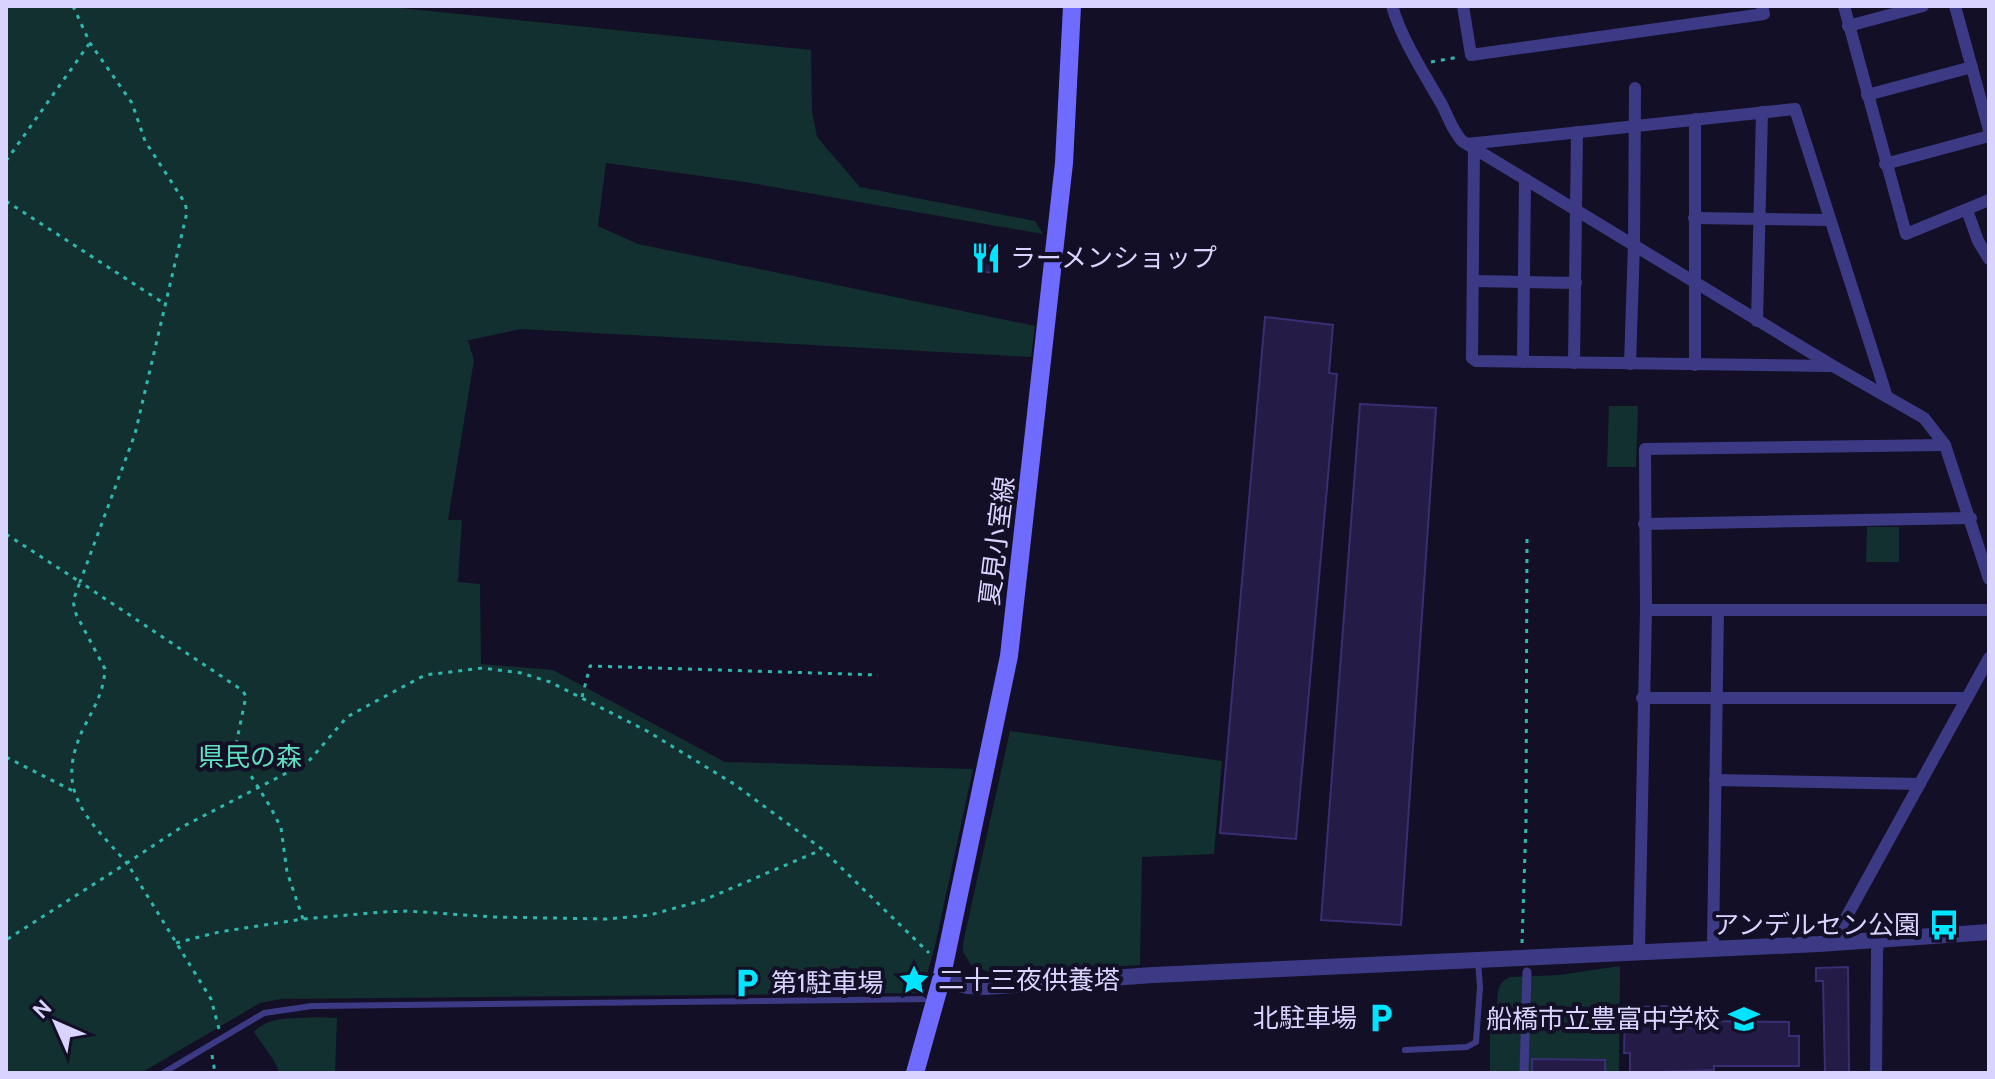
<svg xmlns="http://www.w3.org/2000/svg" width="1995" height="1079" font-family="Cabin,'Noto Sans JP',sans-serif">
<rect width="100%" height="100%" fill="#130f26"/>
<g fill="#12302f">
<polygon points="6,6 381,6 811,50 812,112 817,137 860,187 1035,221 1043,234 745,182 606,163 598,226 638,244 1035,326 1031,357 521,329 465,341 468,341 474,360 448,520 462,520 458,582 480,584 481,664 553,670 725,762 973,769 935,946 923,989 917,993 281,999 260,1003 141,1073 6,1073"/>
<polygon points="1609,406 1638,406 1636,467 1607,467"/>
<polygon points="1867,527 1899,527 1899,562 1866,562"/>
<polygon points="1010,731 1222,761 1214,854 1142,857 1140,965 994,974 971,965 963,952 963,943"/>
<path d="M1620 966 1619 1073H1490V1008L1497 1007C1498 994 1496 983 1510 977L1559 975Z"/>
<path d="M317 1017 337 1018 335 1073H279C275 1058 263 1046 254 1032 270 1015 295 1019 317 1017Z"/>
</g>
<g fill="#241b47" stroke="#3b2d73" stroke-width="2">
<polygon points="982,244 997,247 992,273 977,270"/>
<polygon points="1265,317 1333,325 1329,373 1337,374 1296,839 1220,833"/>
<polygon points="1360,404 1436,408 1401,925 1321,920"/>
<polygon points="1848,967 1849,1073 1825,1073 1823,981 1816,981 1816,968"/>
<polygon points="1677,1006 1677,1011 1706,1009 1707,1021 1789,1022 1789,1036 1799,1036 1799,1066 1714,1066 1714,1070 1630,1073 1630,1053 1624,1053 1625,1007"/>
<polygon points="1532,1059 1605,1060 1605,1073 1532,1073"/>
</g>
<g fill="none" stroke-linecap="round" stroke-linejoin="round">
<g stroke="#2fb8b0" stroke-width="3" stroke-dasharray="4 6" stroke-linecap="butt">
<polyline points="73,6 90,43 132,103 145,141 185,203 187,212 135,434 80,582 242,690 246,696 236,745 238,755 271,808 281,828 287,872 303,919"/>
<polyline points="1431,62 1459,57"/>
<polyline points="6,161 89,44"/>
<polyline points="6,201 165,304"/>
<path d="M6 534 80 582 73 601 76 614 105 669C104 691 94 708 84 727 53 791 86 817 127 863L6 940"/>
<polyline points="582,697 590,666 878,675"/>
<polyline points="6,757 73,791"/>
<polyline points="176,943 219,932 303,919 382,912 408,911 493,917 607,919 650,915 704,900 821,850"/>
<polyline points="1522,943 1526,822 1527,534"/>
<polyline points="219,1029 211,999 127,863 180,828 308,762 347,717 367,706 425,675 483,668 521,673 550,682 647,731 734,784 822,849 929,953"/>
<polyline points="212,1055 215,1073"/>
</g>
<g stroke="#3d3a85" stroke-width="6">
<polyline points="1405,1050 1467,1047 1476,1042 1480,987 1478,961"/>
<polyline points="163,1073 264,1013 312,1006 934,999"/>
</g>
<polyline stroke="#3d3a85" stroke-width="9" points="1524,1073 1527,972"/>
<g stroke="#3d3a85" stroke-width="12">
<path d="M1392 6C1402 40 1423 72 1441 103 1448 116 1452 130 1462 141L1833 366 1924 418 1945 445 1989 579"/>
<polyline points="1463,6 1471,55 1764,14 1762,6"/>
<polyline points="1844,6 1906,234 1989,200"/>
<polyline points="1955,6 1989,130"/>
<polyline points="1848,26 1923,6"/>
<polyline points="1867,95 1972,67"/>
<polyline points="1467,144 1795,109 1887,397"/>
<polyline points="1474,148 1472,358 1476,361 1829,366"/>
<polyline points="1885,164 1989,136"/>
<polyline points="1967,210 1978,241 1989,259"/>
<polyline points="1694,218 1829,220"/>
<polyline points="1473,281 1576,283"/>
<polyline points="1757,321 1762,112"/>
<polyline points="1523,362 1525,179"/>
<polyline points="1574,363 1577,132"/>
<polyline points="1630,364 1634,245 1635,88"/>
<polyline points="1695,365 1695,119"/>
<polyline points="1945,445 1645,449 1646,610 1989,610"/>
<polyline points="1644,524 1971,518"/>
<polyline points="1642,698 1967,698"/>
<polyline points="1715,780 1920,784"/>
<polyline points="1837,943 1837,934 1989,658"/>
<polyline points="1713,947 1718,610"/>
<polyline points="1639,950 1646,610"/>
<polyline points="1876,1073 1877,951 1879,940"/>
</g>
<polyline stroke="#3d3a85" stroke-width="16" points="941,980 967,986 985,987 1153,975 1819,944 1989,932"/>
<polyline stroke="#6f6bff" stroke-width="18" points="915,1073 941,980 1009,656 1064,163 1072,6"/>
</g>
<defs>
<g id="restaurant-bare" transform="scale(2.4)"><path d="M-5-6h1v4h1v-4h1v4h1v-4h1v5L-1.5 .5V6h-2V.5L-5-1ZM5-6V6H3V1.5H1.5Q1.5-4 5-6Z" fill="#00e5ff" stroke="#130f26" stroke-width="2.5" paint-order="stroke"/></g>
<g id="bus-bare" transform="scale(2.4)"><path d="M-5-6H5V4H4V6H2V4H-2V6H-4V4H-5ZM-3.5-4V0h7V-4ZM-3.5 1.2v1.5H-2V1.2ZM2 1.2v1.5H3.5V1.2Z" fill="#00e5ff" stroke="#130f26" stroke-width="2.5" paint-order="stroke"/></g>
<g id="sight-bare" transform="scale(2.4)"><path d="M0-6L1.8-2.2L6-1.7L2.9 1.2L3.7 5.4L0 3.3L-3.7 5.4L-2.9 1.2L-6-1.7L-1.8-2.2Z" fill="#00e5ff" stroke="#130f26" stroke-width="2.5" paint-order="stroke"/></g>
<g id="parking-bare" transform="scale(2.4)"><path d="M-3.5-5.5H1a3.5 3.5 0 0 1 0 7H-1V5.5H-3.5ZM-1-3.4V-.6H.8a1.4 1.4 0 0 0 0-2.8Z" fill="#00e5ff" stroke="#130f26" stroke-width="2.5" paint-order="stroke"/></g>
<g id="school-bare" transform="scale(2.4)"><path d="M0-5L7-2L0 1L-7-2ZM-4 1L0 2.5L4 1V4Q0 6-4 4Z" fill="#00e5ff" stroke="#130f26" stroke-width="2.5" paint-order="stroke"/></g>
</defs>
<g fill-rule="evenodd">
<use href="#restaurant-bare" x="986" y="258"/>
<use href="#bus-bare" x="1944" y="925"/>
<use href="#sight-bare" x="914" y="980"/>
<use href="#parking-bare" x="747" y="983"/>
<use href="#parking-bare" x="1381" y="1018"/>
<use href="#school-bare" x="1744" y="1019"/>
</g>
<g text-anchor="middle" stroke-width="8" stroke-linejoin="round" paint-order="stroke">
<g font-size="26" fill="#d9d4ff" stroke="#130f26" text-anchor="start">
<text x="1010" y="267">ラーメンショップ</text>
<text x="1920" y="934" text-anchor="end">アンデルセン公園</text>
<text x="938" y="989">二十三夜供養塔</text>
<text x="771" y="992">第1駐車場</text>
<text x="1357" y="1027" text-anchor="end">北駐車場</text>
<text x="1720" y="1028" text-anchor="end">船橋市立豊富中学校</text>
</g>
<g font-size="26" fill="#d9d4ff" stroke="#130f26">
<text transform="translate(997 541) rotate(-83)" y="9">夏見小室線</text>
</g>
<g font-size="26" fill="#5fe0c0" stroke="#130f26">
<text x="250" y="766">県民の森</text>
</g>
</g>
<rect width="1995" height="1079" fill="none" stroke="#d9d4ff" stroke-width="16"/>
<g transform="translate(56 1023) rotate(315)" stroke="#130f26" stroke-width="6" paint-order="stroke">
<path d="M0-6L14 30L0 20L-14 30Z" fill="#d9d4ff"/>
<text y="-12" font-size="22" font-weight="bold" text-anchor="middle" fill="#d9d4ff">N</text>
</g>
</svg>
